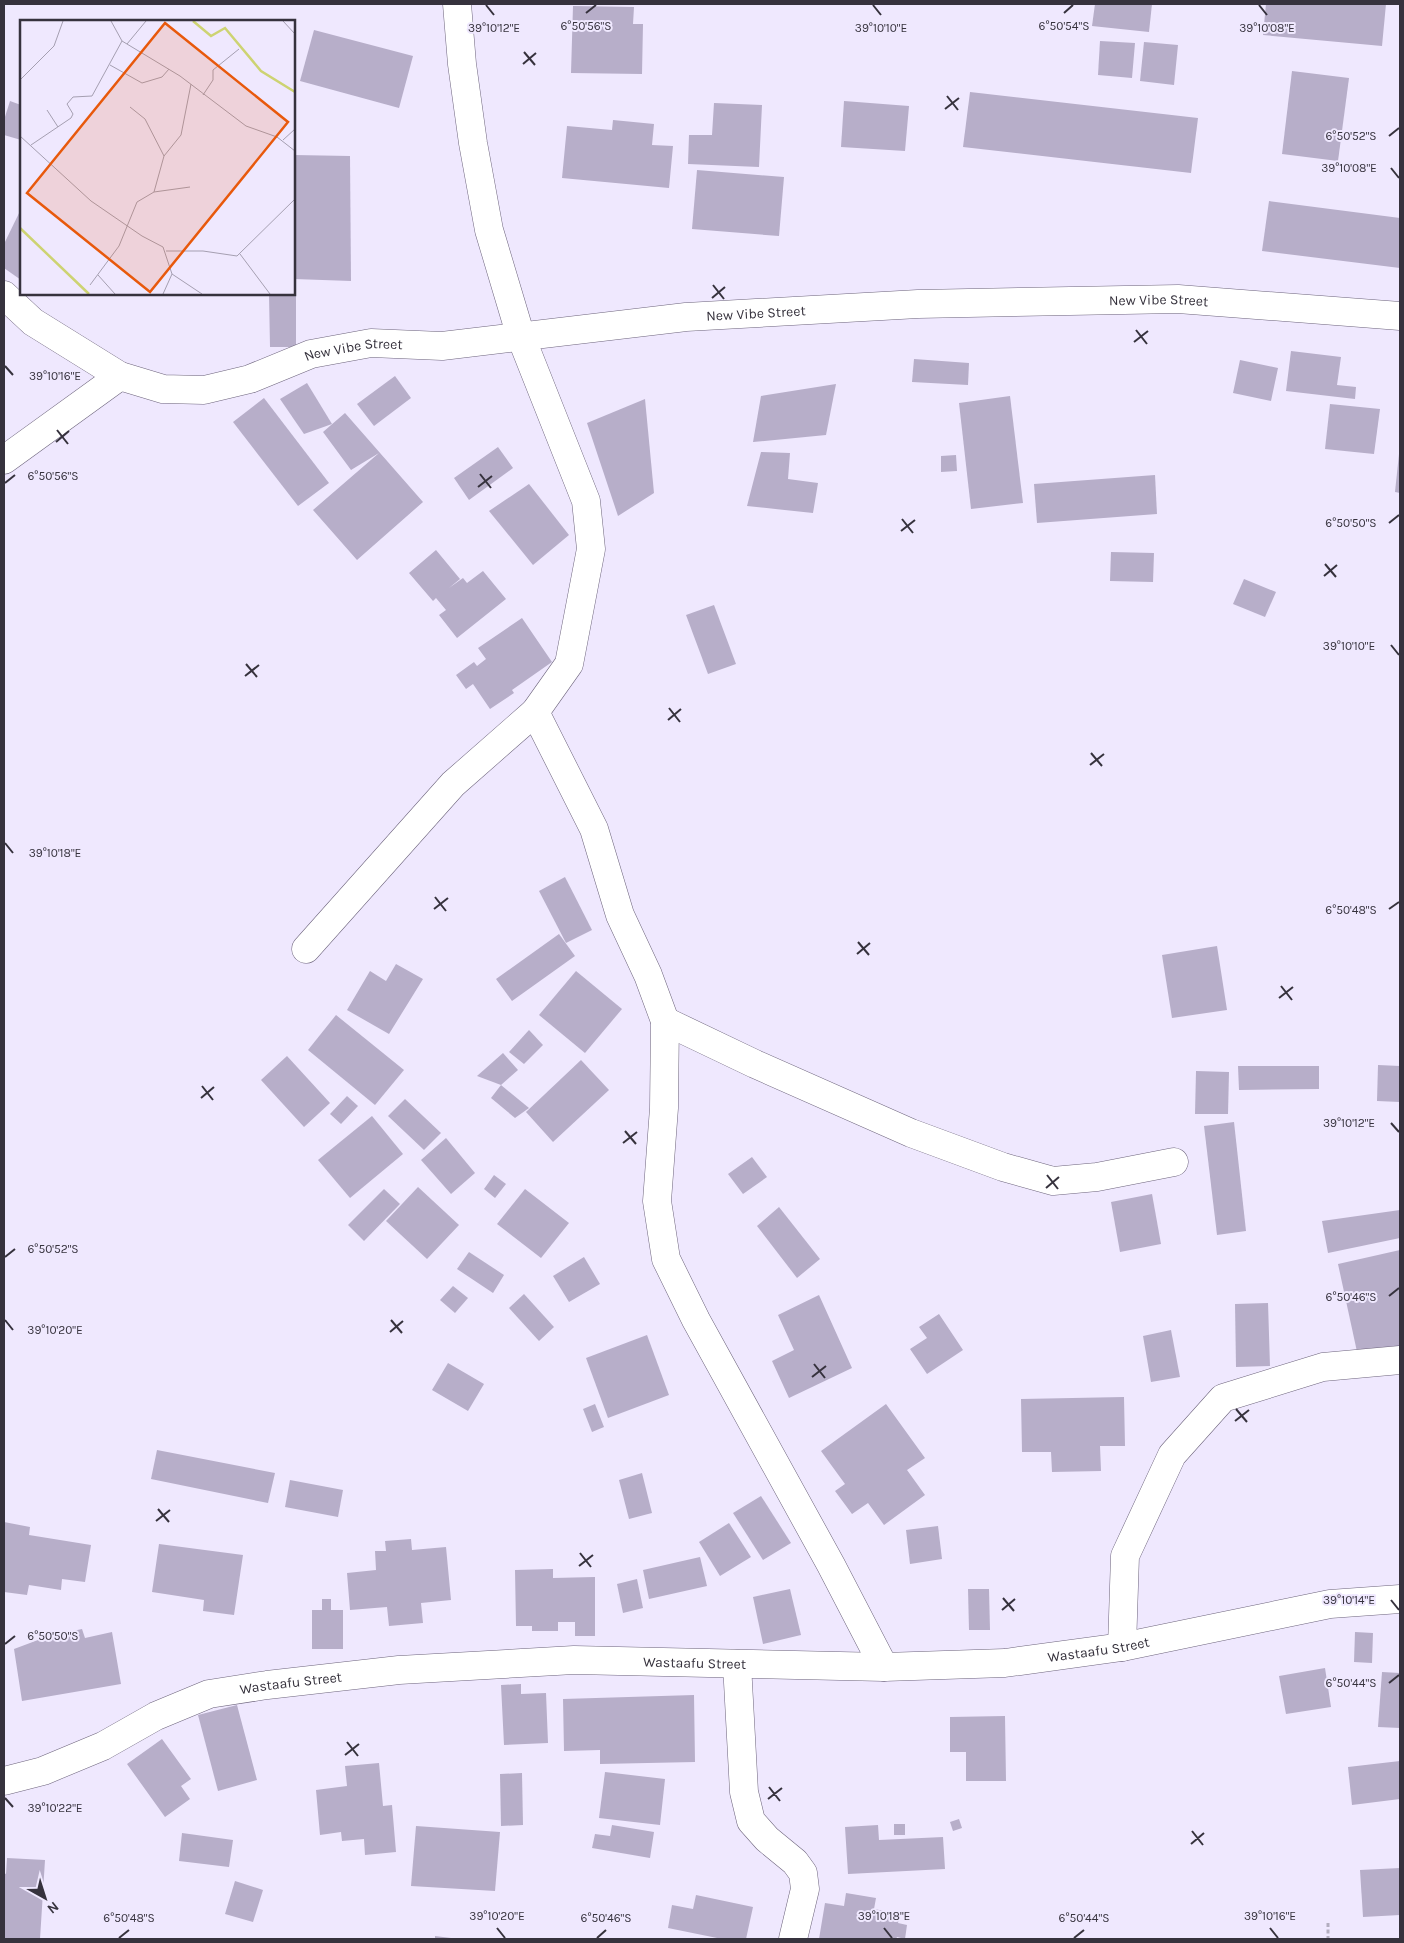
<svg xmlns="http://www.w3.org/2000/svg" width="1404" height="1943" font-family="Karla,sans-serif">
<rect width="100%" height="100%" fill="#efe8fe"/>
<g fill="#b7aec9">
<polygon points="1095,4 1152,4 1149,32 1092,26"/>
<polygon points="1266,4 1386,4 1382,46 1263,35"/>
<polygon points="573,6 634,7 633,24 643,24 642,74 571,73"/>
<polygon points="314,30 413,56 399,108 300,81"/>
<polygon points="1100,41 1135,43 1132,78 1098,75"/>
<polygon points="1144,42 1178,45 1174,85 1140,81"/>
<polygon points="1292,71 1349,78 1338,161 1282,154"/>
<polygon points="970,92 1198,118 1191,173 963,147"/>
<polygon points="10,101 21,105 21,140 4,135 4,120"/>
<polygon points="844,101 909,106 905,151 841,147"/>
<polygon points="714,103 762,105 759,167 688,164 689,135 712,135"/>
<polygon points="613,120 654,124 652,145 673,146 669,188 562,178 567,126 612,130"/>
<polygon points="294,155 350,156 351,281 294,279"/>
<polygon points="697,170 784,177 779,236 692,229"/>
<polygon points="1269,201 1400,218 1400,268 1262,251"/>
<polygon points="21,209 21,280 4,268 4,244"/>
<polygon points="294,291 296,291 296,347 270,347 269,294 294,294"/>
<polygon points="1291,351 1341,357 1337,385 1356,387 1355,399 1286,391"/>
<polygon points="914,359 969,363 968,385 912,382"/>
<polygon points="1240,360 1278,368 1271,401 1233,393"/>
<polygon points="395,376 411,398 374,426 357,404"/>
<polygon points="307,383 332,424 304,434 280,399"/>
<polygon points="836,384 826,435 753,442 761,396"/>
<polygon points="1010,396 1023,503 971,509 959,403"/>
<polygon points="264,398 329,483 298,506 233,422"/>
<polygon points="645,399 654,493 618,516 587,423"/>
<polygon points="1330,404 1380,409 1374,454 1325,449"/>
<polygon points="345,413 423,502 357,560 313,510 379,453 351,470 323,432"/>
<polygon points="498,447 513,468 469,500 454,478"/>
<polygon points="761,452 790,453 788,479 818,483 813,513 747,506"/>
<polygon points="1399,454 1400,455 1400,493 1395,492"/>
<polygon points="956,455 957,471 941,472 941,456"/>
<polygon points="1155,475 1157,514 1037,523 1034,484"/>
<polygon points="529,484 569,535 533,565 489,511"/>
<polygon points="436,550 460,579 449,588 463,578 467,583 483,571 506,599 457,638 439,615 446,610 436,598 433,601 409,573"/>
<polygon points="1111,552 1154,553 1153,582 1110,581"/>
<polygon points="1244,579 1276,592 1265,617 1233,604"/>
<polygon points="714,605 736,664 708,674 686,615"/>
<polygon points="522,618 552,662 512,690 514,693 490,709 473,684 466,689 456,675 474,662 477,666 486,659 478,648"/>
<polygon points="565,877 592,930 566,943 539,891"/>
<polygon points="559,934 575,956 512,1001 496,979"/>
<polygon points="1217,946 1227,1010 1172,1018 1162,955"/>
<polygon points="396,964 423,979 389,1034 347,1010 370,971 386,981"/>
<polygon points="576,971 622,1009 585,1053 539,1015"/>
<polygon points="336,1015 404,1070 375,1105 308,1050"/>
<polygon points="529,1030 543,1045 524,1064 509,1052"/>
<polygon points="503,1053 518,1070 501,1085 477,1076"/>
<polygon points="287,1056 330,1103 304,1127 261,1080"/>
<polygon points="581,1060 609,1090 553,1142 526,1112"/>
<polygon points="1378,1065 1400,1066 1400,1102 1377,1101"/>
<polygon points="1238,1066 1319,1066 1319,1089 1239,1090"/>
<polygon points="1196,1071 1229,1072 1228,1114 1195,1114"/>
<polygon points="501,1085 529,1108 515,1118 491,1098"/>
<polygon points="347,1096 358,1106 341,1124 330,1114"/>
<polygon points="405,1099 441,1133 424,1150 388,1116"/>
<polygon points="372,1116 403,1154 350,1198 318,1160"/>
<polygon points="1234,1122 1246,1231 1217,1235 1204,1126"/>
<polygon points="446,1138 475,1173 451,1194 421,1160"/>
<polygon points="752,1157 767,1177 743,1194 728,1174"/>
<polygon points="494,1175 506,1184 495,1198 484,1189"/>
<polygon points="418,1187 459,1225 427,1259 386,1221"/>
<polygon points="384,1189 400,1204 364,1241 348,1225"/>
<polygon points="525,1189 569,1223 541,1258 497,1224"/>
<polygon points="1152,1194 1161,1244 1120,1252 1111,1202"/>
<polygon points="779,1207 820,1259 797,1278 757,1226"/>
<polygon points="1400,1210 1400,1238 1328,1253 1322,1221"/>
<polygon points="1400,1250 1400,1352 1359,1361 1338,1264"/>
<polygon points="469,1252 504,1275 493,1293 457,1269"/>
<polygon points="584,1257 600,1284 569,1302 553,1276"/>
<polygon points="453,1286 468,1298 455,1313 440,1300"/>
<polygon points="524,1294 554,1327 539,1341 509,1308"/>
<polygon points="819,1295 852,1368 789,1398 772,1361 794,1350 778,1315"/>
<polygon points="1268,1303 1270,1366 1236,1367 1235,1304"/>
<polygon points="939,1314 963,1350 927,1374 910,1349 927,1338 919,1327"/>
<polygon points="1171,1330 1180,1377 1151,1382 1143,1336"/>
<polygon points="647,1335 669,1395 608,1418 586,1358"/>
<polygon points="448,1363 484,1384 468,1411 432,1390"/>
<polygon points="1124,1397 1125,1446 1100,1446 1101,1471 1052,1472 1051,1452 1022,1452 1021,1399"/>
<polygon points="595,1404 604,1427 592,1432 583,1409"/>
<polygon points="886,1404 925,1458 907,1470 925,1495 884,1525 868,1503 852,1514 835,1491 845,1484 821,1451"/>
<polygon points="157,1450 275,1473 268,1503 151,1479"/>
<polygon points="642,1473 652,1513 629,1519 619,1480"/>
<polygon points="290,1480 343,1490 338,1517 285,1507"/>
<polygon points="761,1496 791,1543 763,1560 733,1513"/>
<polygon points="4,1522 30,1527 29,1535 91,1545 85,1582 62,1579 61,1590 29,1585 27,1595 4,1592"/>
<polygon points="729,1523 751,1557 720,1576 699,1542"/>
<polygon points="938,1526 942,1559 910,1564 906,1530"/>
<polygon points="411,1539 412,1550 446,1547 451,1600 421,1603 423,1623 389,1626 387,1607 350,1610 347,1573 376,1570 375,1551 386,1551 385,1541"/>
<polygon points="159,1544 243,1555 234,1615 203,1611 204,1600 152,1592"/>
<polygon points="700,1557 707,1586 649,1599 643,1570"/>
<polygon points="553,1569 553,1578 595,1577 595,1636 575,1636 575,1622 558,1622 558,1631 532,1631 532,1626 516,1626 515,1570"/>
<polygon points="637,1579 643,1608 623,1613 617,1584"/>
<polygon points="790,1589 801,1635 763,1644 753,1597"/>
<polygon points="968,1589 989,1589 990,1630 969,1630"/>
<polygon points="322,1599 331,1599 331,1610 343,1610 343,1649 312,1649 312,1610 322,1610"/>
<polygon points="82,1629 85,1638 112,1632 121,1684 22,1701 14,1649 46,1637"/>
<polygon points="1355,1632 1373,1633 1372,1663 1354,1662"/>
<polygon points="1325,1668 1331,1707 1286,1714 1279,1676"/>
<polygon points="1382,1672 1400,1673 1400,1728 1378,1727"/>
<polygon points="521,1684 521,1694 546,1693 548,1743 504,1745 501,1685"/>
<polygon points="694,1695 695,1762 600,1764 600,1750 564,1751 563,1699"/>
<polygon points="237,1705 257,1780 218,1791 198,1715"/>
<polygon points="1005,1716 1006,1781 966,1781 966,1752 950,1752 950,1717"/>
<polygon points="162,1739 191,1779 181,1786 190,1799 165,1817 127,1764"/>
<polygon points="1400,1761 1400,1799 1352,1805 1348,1767"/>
<polygon points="379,1763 383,1806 392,1805 396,1852 365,1855 364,1839 342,1841 341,1832 320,1835 316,1790 347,1786 345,1766"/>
<polygon points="605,1772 665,1779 660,1825 599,1818"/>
<polygon points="522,1773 523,1825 501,1826 500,1774"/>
<polygon points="959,1819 962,1828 953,1831 950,1822"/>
<rect x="894" y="1824" width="11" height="11"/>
<polygon points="612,1825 654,1832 650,1858 592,1848 595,1834 610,1836"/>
<polygon points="878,1825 879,1840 943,1837 945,1869 848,1874 845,1827"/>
<polygon points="416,1826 500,1832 495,1891 411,1886"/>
<polygon points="182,1833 233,1840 229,1867 179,1861"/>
<polygon points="7,1858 45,1860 40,1939 4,1939 4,1873 6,1874"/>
<polygon points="1400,1868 1400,1915 1363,1917 1360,1870"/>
<polygon points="235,1881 263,1890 253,1922 225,1914"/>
<polygon points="846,1893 876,1898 874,1909 900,1914 898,1923 907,1925 905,1939 897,1937 896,1939 819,1939 825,1903 844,1906"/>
<polygon points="696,1895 753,1907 746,1939 722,1939 668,1928 672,1905 693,1909"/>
<polygon points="435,1936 451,1938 451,1939 435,1939"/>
</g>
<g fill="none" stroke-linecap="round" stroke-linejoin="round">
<g stroke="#6d647c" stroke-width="29">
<g id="minor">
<path id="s1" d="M4 295 33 322 120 376 163 389 204 390 250 379 311 354 371 343 442 346 686 317 918 304 1178 299 1400 316"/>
<polyline points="4,460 120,376"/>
<polyline points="535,712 594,829 620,915 648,975 665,1021 664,1108 657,1201 666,1259 696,1320 831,1565 884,1667"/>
<polyline points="306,949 453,784 535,712 569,664 591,549 586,501 521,337 489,230 473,143 462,64 457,4"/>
<polyline points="665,1021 755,1064 911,1133 1003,1167 1053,1181 1097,1177 1174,1162"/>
<polyline points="1122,1647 1125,1556 1172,1455 1223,1398 1323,1367 1400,1360"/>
<polyline points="737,1664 744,1792 751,1821 767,1839 795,1862 803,1873 805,1889 793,1939"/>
<path id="s2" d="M4 1781 43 1771 103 1746 156 1716 209 1694 267 1685 399 1670 574 1660 884 1667 1005 1663 1122 1647 1330 1604 1400 1599"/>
</g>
</g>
<polyline stroke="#b3adbf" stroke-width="3" stroke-dasharray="4 2.5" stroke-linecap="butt" points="1328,1923 1328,1939"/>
<use href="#minor" stroke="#fff" stroke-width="28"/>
</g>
<path fill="none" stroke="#36323d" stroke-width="2" d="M486 5 494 15M873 5 881 15M1259 5 1267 15M586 13 596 5M1064 13 1073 5M524 52 535 65M523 64 536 53M947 96 958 110M945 109 959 98M1389 136 1399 128M1391 168 1399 178M713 285 724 299M712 298 725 287M1136 330 1147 344M1134 342 1148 331M5 366 13 375M57 430 68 444M56 442 69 431M480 474 491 488M5 483 15 475M478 487 492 476M902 519 913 533M1389 523 1399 515M901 531 915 520M1325 564 1336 577M1324 576 1337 565M1391 645 1399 655M246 664 257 677M245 676 259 665M669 708 680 722M668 720 681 709M1091 753 1102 766M1090 765 1104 754M5 843 13 853M435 897 446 911M434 909 448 898M1389 909 1399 902M858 942 869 955M857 954 870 943M1281 986 1292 1000M1279 998 1293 987M202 1086 213 1100M201 1098 214 1087M1391 1123 1399 1132M625 1131 636 1144M623 1143 637 1132M1047 1175 1058 1189M1046 1188 1059 1177M5 1257 15 1249M1389 1296 1399 1288M5 1320 13 1330M391 1320 402 1333M390 1332 403 1321M814 1364 825 1378M812 1377 826 1366M1236 1409 1247 1422M1235 1421 1249 1410M158 1509 169 1522M156 1521 170 1510M580 1553 591 1567M579 1566 593 1555M1003 1598 1014 1611M1391 1600 1399 1610M1002 1610 1015 1599M5 1644 15 1636M1389 1683 1399 1675M347 1742 358 1756M345 1755 359 1744M769 1787 780 1801M5 1798 13 1807M768 1799 782 1788M1192 1831 1203 1845M1191 1844 1204 1833M497 1928 505 1938M884 1928 892 1938M1270 1928 1278 1938M119 1938 129 1930M597 1938 606 1930M1074 1938 1084 1930"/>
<g text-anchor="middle" stroke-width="4" stroke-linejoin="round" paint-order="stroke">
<g font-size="14" fill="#36323d" stroke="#efe8fe">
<text dy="5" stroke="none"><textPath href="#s1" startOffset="1192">New Vibe Street</textPath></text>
<text dy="5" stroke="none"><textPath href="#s1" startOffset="789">New Vibe Street</textPath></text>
<text dy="5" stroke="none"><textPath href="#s1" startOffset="384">New Vibe Street</textPath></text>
<text dy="5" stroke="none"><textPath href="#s2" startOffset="1116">Wastaafu Street</textPath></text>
<text dy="5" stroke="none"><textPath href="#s2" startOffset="711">Wastaafu Street</textPath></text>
<text dy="5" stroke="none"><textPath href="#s2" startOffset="306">Wastaafu Street</textPath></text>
</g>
</g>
<g transform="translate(20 20)">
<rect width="275" height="275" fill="#efe8fe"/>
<path fill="none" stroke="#cdd372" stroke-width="2.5" d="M173 1 191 16 205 8 241 51 275 72M0 208 69 274"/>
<path fill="none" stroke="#a59fb1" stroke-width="1" d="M91 1 102 21 160 56 226 106 257 117 275 131M263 1 275 14M107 24 126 1M90 45 122 63 142 57 149 49M0 60 34 26 43 1M183 75 193 60V50L219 29M110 87 125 99 144 136M27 90 38 107M0 116 71 181 122 216 143 227 152 254 143 274M263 120 275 109M11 125 51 98 53 94 47 84 53 77 72 76 102 21M134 172 144 136 161 115 171 64M146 231H183L217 236 275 179M220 234 250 274M152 254 182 274M78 255 95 274M70 265 99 226 117 182 134 172 170 167"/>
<path fill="#e8590c" fill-opacity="0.15" stroke="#e8590c" stroke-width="2.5" d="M145 3 268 102 130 272 7 173Z"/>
<rect width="275" height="275" fill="none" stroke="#36323d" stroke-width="2.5"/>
</g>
<g font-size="12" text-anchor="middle" fill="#36323d" stroke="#efe8fe" stroke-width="4" stroke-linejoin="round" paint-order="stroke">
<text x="586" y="30">6°50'56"S</text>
<text x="1064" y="30">6°50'54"S</text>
<text x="881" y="32">39°10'10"E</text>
<text x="494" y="32">39°10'12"E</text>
<text x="1267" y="32">39°10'08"E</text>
<text x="1351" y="140">6°50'52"S</text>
<text x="1349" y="172">39°10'08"E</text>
<text x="55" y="380">39°10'16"E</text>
<text x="53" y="480">6°50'56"S</text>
<text x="1351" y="527">6°50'50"S</text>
<text x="1349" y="650">39°10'10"E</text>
<text x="55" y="857">39°10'18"E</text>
<text x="1351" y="914">6°50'48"S</text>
<text x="1349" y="1127">39°10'12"E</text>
<text x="53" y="1253">6°50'52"S</text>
<text x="1351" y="1301">6°50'46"S</text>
<text x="55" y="1334">39°10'20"E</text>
<text x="1349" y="1604">39°10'14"E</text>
<text x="53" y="1640">6°50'50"S</text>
<text x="1351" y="1687">6°50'44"S</text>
<text x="55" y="1812">39°10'22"E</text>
<text x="497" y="1920">39°10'20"E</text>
<text x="884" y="1920">39°10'18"E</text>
<text x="1270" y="1920">39°10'16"E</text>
<text x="129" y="1922">6°50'48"S</text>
<text x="606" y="1922">6°50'46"S</text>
<text x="1084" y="1922">6°50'44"S</text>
</g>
<rect width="1404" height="1943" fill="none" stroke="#36323d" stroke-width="10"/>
<g transform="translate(45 1898) rotate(141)" stroke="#efe8fe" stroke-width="4" paint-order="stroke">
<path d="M0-4L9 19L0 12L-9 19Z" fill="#36323d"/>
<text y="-8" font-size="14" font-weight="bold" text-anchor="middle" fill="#36323d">N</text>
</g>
</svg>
